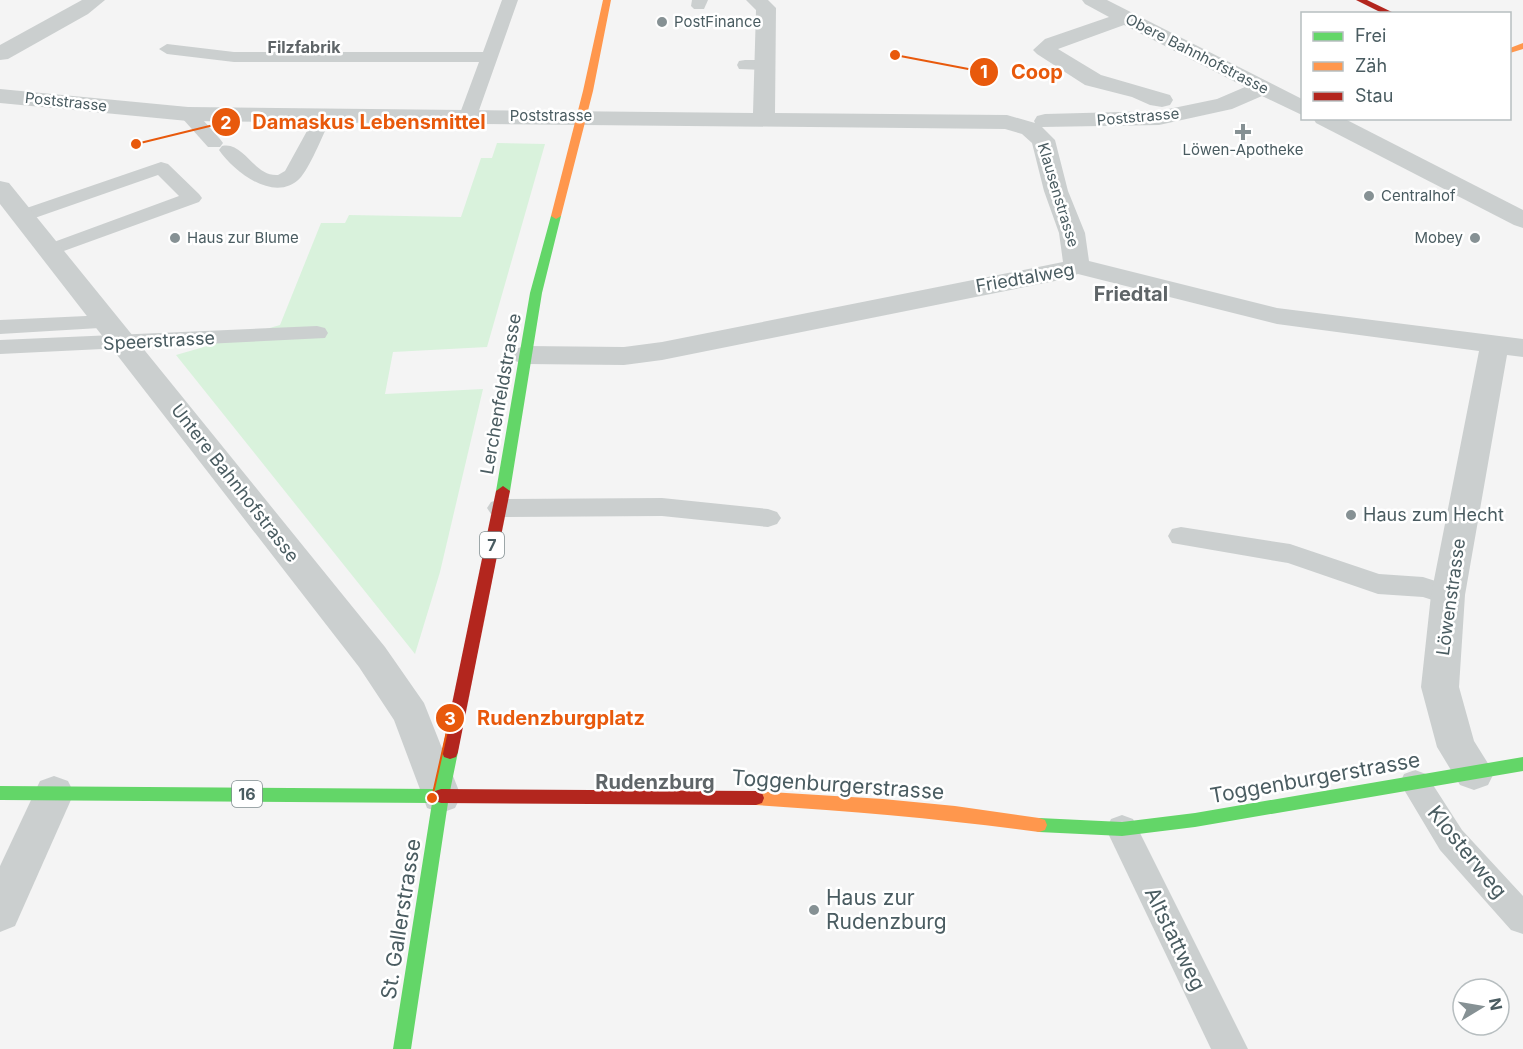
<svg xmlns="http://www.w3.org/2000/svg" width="1523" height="1049" font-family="Inter,sans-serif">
<rect width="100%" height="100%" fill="#f4f4f4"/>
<polygon fill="#d9f2dc" points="497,143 545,144 487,347 393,352 385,394 483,389 440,572 415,654 176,355 280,325 321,223 345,223 349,215 461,217 481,158 492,158"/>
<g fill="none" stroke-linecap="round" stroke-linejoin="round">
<g fill="#cbcfcf" fill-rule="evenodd">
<polygon points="502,0 518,0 477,116 474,120 462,120 459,116 479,62 234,62 167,54 159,49 167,44 234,52 483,52"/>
<polygon points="692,0 708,0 704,9 694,9 691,6"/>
<polygon points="745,60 765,60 773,65 765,70 739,69 737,65 739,61"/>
<polygon points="188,109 194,110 220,139 223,143 220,147 208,147 182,118 179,114 182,110"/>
<path d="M324 110 330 111 333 115C324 131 312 164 301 177 276 205 234 172 219 150L222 146C244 141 254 177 278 175L285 171 318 111Z"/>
<polygon points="161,162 168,164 199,194 202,198 199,202 50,256 43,254 40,250 43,246 179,196 158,175 29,220 15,220 12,216 15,212"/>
<polygon points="108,315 116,317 119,322 116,327 0,334 0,320"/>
<polygon points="317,326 325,328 328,333 325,338 0,354 0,340"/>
<polygon points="662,498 768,509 777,512 781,518 777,524 768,527 662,516 500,517 491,514 487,508 491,502 500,499"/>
<polygon points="1181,527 1290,544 1379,574 1423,577 1457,588 1461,595 1457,602 1448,605 1423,597 1378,594 1288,563 1172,543 1168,536 1172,529"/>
<polygon points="1415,770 1426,774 1462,830 1523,896 1523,934 1511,930 1440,850 1400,783 1404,774"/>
<polygon points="1122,815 1133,819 1248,1049 1211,1049 1106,829 1111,819"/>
</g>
<g fill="#cbcfcf" fill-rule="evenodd">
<polygon points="82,0 105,0 88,14 8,59 0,60 0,45"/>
<polygon points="746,0 768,0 776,8 775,113 1007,115 1035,123 1034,121 1037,116 1045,114 1159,111 1217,99 1245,87 1124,25 1058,49 1101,75 1170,95 1173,100 1170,105 1162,107 1150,105 1132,97 1085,85 1037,54 1033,50 1045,39 1109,17 1085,4 1082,0 1107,0 1302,99 1302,115 1262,96 1232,109 1159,125 1042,127 1055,140 1068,191 1085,233 1089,261 1277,308 1523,339 1523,357 1507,355 1465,595 1459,687 1474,741 1494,773 1488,785 1474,790 1460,785 1437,747 1421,687 1431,595 1479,351 1277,324 1078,274 1055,281 662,360 624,365 525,364 515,361 511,355 515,349 525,346 624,347 662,342 1063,262 1059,233 1044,191 1032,143 1022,134 1005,129 188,121 0,103 0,89 188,107 753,113 756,10"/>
<polygon points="1313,118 1343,118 1523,210 1523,228 1514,225 1316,123"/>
<polygon points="0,181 9,183 385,647 424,703 461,796 455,808 441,813 427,808 394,720 359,667 0,204"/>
<polygon points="54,776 68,781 74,793 15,926 0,932 0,866 40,781"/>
</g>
<g fill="#63d668" fill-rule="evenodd">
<polygon points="556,213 561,216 542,293 510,491 503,496 496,491 530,293 551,216"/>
<polygon points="450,745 456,747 458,752 449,796 411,1049 393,1049 432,803 0,800 0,786 434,789 442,752 444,747"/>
<polygon points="1523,757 1523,771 1195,827 1122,836 1039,832 1033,830 1031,825 1033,820 1039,818 1122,822 1195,813"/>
</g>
<g fill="#ff974d" fill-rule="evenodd">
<polygon points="603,0 611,0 593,91 561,216 556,219 551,216 583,91"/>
<polygon points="1523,43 1523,49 1510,53 1510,48"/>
<path d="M756 791 883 799 955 806 1039 818 1045 820 1047 825 1045 830 1039 832C945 819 851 811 756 805L750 803 748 798 750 793Z"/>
</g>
<g fill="#b3261e" fill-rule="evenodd">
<polygon points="1356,0 1367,0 1396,14 1384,14"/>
<polygon points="503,486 510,491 458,752 456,757 450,759 444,757 442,752 496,491"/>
<polygon points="441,789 756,791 762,793 764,798 762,803 756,805 441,803 435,801 433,796 435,791"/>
</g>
</g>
<g fill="#869194" stroke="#fff" stroke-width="2">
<circle cx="662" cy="22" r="6"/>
<path d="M1240 123h6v6h6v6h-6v6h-6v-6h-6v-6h6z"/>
<circle cx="1369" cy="196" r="6"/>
<circle cx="175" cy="238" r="6"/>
<circle cx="1475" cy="238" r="6"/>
<circle cx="1351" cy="515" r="6"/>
<circle cx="814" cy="910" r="6"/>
</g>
<g text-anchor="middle" stroke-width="5" stroke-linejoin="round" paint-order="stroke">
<g font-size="15" fill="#4a5c61" stroke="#fff" text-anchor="start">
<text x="674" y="27">PostFinance</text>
<text x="1243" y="155" text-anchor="middle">Löwen-Apotheke</text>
<text x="1381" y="201">Centralhof</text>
<text x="187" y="243">Haus zur Blume</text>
<text x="1463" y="243" text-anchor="end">Mobey</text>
</g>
<g font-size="15" fill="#4a5c61" stroke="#fff">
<text transform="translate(1197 54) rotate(27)" y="5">Obere Bahnhofstrasse</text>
<text transform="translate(66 102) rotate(6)" y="5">Poststrasse</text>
<text x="551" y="121">Poststrasse</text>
<text transform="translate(1138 117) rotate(-5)" y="5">Poststrasse</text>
<text transform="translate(1058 195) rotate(73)" y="5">Klausenstrasse</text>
</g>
<g font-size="16" font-weight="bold" fill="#5f6568" stroke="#fff">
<text x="304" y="53">Filzfabrik</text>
</g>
<g fill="#fff" stroke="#808d90" stroke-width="1.5">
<rect x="480" y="532" width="24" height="26" rx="4.5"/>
<rect x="232" y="781" width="30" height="26" rx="4.5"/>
</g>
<g font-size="16" font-weight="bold" fill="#4a5c61">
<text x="492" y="551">7</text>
<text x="247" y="800">16</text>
</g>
<g font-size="18" fill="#4a5c61" stroke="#fff">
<text transform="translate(1025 278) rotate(-10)" y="6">Friedtalweg</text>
<text transform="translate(159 341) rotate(-3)" y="6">Speerstrasse</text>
<text transform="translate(501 394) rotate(-80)" y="6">Lerchenfeldstrasse</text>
<text transform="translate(235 483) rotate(52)" y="6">Untere Bahnhofstrasse</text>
<text transform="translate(1451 597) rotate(-82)" y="6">Löwenstrasse</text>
</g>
<g font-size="18" fill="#4a5c61" stroke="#fff" text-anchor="start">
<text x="1363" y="521">Haus zum Hecht</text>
</g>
<g font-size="20" font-weight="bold" fill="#5f6568" stroke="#fff">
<text x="1131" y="301">Friedtal</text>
<text x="655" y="789">Rudenzburg</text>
</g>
<g font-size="21" fill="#4a5c61" stroke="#fff">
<text transform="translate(1315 778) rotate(-10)" y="7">Toggenburgerstrasse</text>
<text transform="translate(838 785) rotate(4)" y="7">Toggenburgerstrasse</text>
<text transform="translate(1467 852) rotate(51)" y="7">Klosterweg</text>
<text transform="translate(401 919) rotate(-81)" y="7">St. Gallerstrasse</text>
<text transform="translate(1175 939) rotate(64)" y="7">Altstattweg</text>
</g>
<g font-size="21" fill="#4a5c61" stroke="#fff" text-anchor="start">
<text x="826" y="905">Haus zur<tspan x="826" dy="24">Rudenzburg</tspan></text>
</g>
</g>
<path fill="none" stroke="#e8590c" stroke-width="2" d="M895 55L984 72M136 144L226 122M432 798L450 718"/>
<g fill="#e8590c" stroke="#fff" stroke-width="2">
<circle cx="895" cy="55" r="6"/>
<circle cx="136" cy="144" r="6"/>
<circle cx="432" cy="798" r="6"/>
<circle cx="984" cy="72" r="15"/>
<circle cx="226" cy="122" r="15"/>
<circle cx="450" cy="718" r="15"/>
</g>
<g font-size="18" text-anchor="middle" font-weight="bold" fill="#fff">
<text x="984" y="78">1</text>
<text x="226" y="129">2</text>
<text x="450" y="725">3</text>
</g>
<g font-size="20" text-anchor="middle" font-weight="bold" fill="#e8590c" stroke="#fff" stroke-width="5" stroke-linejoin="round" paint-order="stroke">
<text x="1037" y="79">Coop</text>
<text x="369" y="129">Damaskus Lebensmittel</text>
<text x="561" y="725">Rudenzburgplatz</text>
</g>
<rect x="1301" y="12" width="210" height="108" fill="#ffffff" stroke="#b7bec0" stroke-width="1.5"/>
<rect x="1313" y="32" width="30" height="9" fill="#63d668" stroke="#b7bec0" stroke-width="1.5"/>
<text x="1355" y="42" font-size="18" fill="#4a5c61">Frei</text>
<rect x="1313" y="62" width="30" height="9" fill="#ff974d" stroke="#b7bec0" stroke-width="1.5"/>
<text x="1355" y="72" font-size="18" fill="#4a5c61">Zäh</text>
<rect x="1313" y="92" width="30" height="9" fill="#b3261e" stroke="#b7bec0" stroke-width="1.5"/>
<text x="1355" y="102" font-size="18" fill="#4a5c61">Stau</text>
<g transform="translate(1481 1007) rotate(79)"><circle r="28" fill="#ffffff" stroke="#b7bec0" stroke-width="1.5"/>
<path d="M0-4.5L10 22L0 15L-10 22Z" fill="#869194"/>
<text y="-9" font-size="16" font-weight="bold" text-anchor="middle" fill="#4a5c61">N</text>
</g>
</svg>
